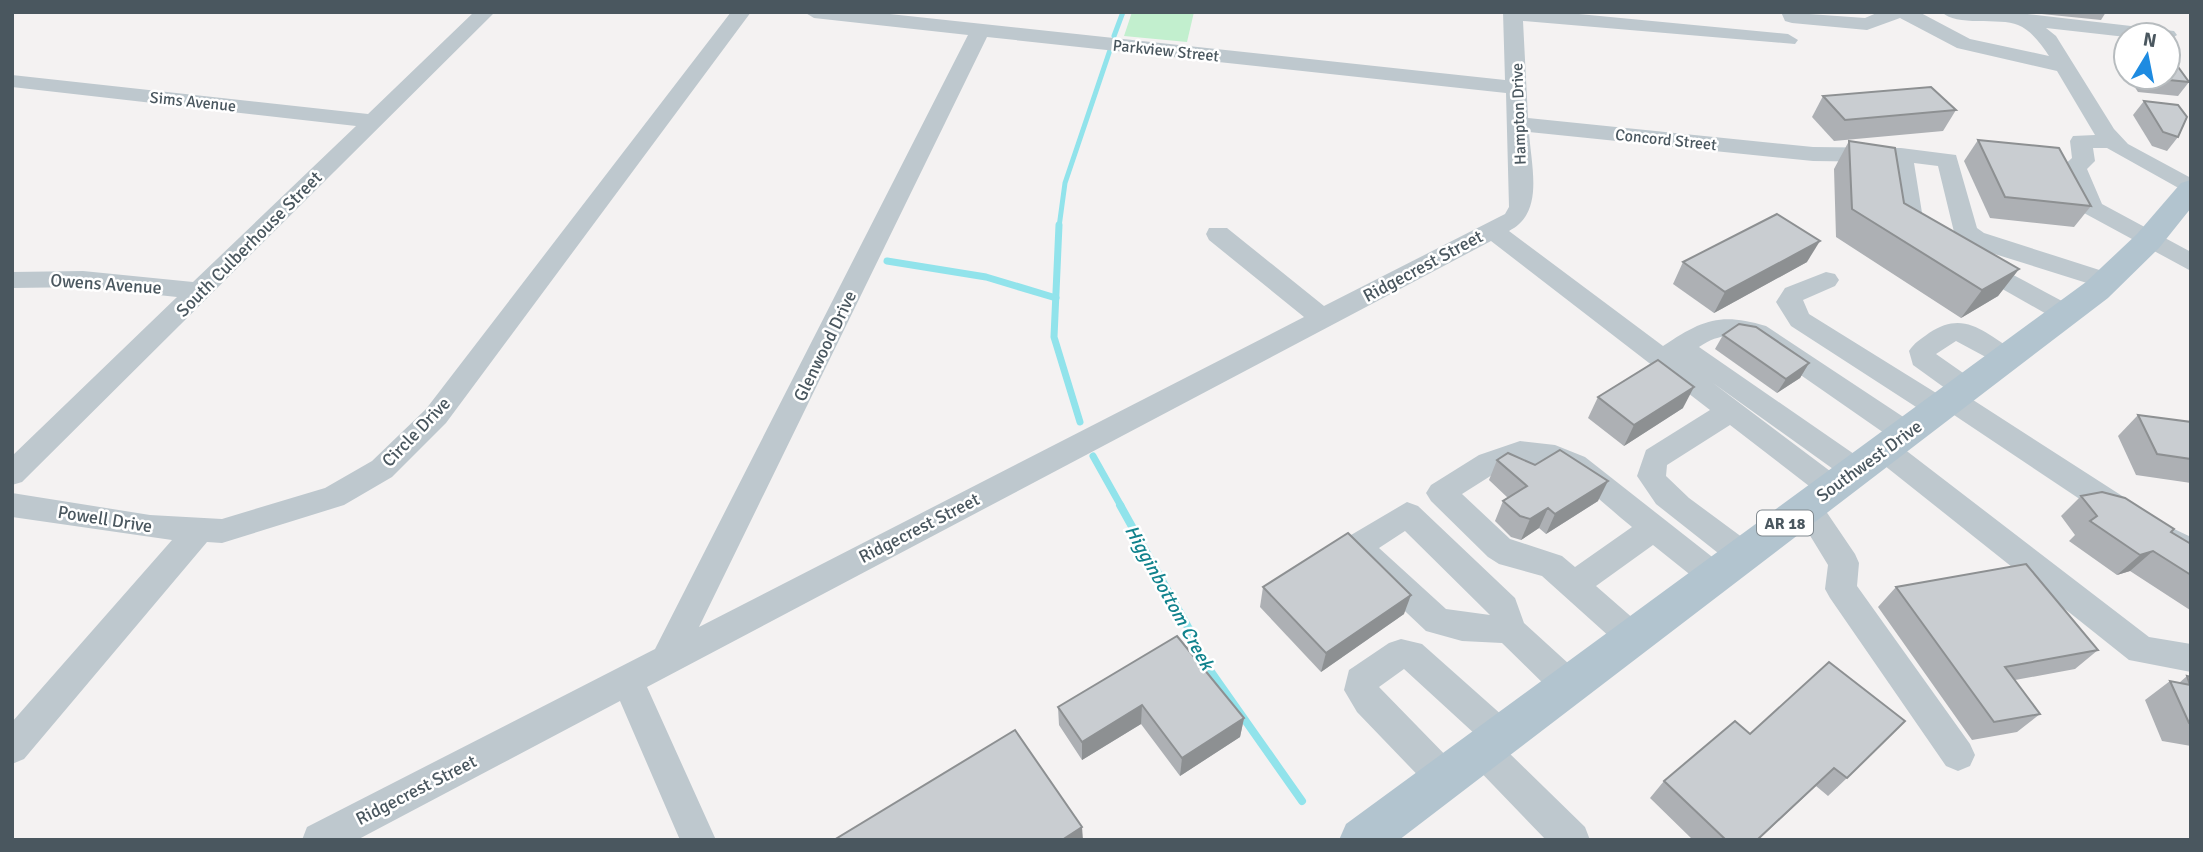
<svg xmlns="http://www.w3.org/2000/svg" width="2203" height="852" font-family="Signika,sans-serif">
<rect width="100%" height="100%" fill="#f4f2f2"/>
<polygon fill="#c2efce" points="1132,12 1194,12 1187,42 1124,36"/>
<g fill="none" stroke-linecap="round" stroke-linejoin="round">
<g stroke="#91e3eb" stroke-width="5">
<polyline points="1114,36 1123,12"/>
<polyline points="1059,227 1065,183 1110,50"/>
</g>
<g stroke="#91e3eb" stroke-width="7">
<polyline points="1059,225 1054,337 1080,422"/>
<polyline points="887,261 986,277 1056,298"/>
<polyline points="1093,456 1121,506"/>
</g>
<polyline stroke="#91e3eb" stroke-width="8" points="1120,505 1189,629 1195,649 1302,801"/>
<g fill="#bec8ce" fill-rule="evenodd">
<polygon points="474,12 495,12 22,482 12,485 12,456 177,297 83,287 12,288 12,272 83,271 193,282 356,126 12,87 12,75 368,114"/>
<polygon points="731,12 751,12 446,423 392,477 344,505 222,543 207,542 24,759 12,764 12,722 172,540 12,517 12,493 150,515 222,519 325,488 372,461 426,409"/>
<path d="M804 12H871L1505 80 1503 12H1558L1788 34 1798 40 1795 44 1523 21 1528 118 1813 147 1901 148 1956 155 1977 228 1984 233 2115 275 2119 281 2115 287 2106 289 1966 245 1954 232 1938 166 1914 163 1923 219 1939 235 1936 241C1895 252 1895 187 1891 162L1813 161 1529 132C1531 166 1545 213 1509 231L1663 346C1702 320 1720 312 1766 326L1917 426 1921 434 1917 442 1907 445 1897 442 1749 339C1729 334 1716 335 1699 347L1867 463 1871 471 1867 479 1857 482 1847 479 1713 383 1842 480 1847 488 1842 496 1832 500 1822 496 1730 425 1667 465 1666 476 1689 498 1754 546 1758 555 1754 564 1743 568 1732 564 1656 504 1637 476 1646 450 1710 410 1491 241 647 687 716 840H680L620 701 357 840H302L307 827 655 649 968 35 814 18ZM987 37 1506 93 1509 207 1505 214 1324 306 1227 228H1209L1206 234 1209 240 1304 317 699 627Z"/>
<path d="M1781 12 1865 18 1879 12H1919L1970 39 2049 56C2042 45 2031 30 2018 25 2000 17 1955 27 1942 12H2010L2174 31 2177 35 2168 41V35L2126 37 2046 28 2056 36 2114 129 2128 144 2191 178V195L2107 148H2093L2095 161 2087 169 2102 204 2191 252V271L2084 213 2063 166 2072 158 2070 141 2073 136 2095 135 2057 71 1957 48 1900 18 1867 30 1792 23 1785 21Z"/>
<polygon points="1978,256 2075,308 2079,314 2075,320 2066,323 2057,320 1969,270 1966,264 1969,258"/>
<path d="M1826 272 1835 274 1839 280 1835 286 1803 300 1809 314 1941 396 1949 391 1913 365 1909 351C1914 343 1921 339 1929 333 1965 309 1984 333 2017 352L2021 359 2017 366 2008 369 1956 341 1936 354 1976 382 1980 389 1976 396 1970 398 2172 528 2191 537V563L2150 546 1951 413 1940 419 1930 416 1791 326 1776 302 1785 288Z"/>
<polygon points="1885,439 1895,442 2149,637 2191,644 2191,672 2129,660 1875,458 1871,450 1875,442"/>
<path d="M1520 441 1555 445 1585 457 1725 567 1730 576 1725 585 1714 589 1703 585 1653 545 1596 586 1643 627 1648 637 1643 647 1632 651 1621 647 1542 576 1499 564 1488 557 1431 501 1426 493 1431 485 1479 455ZM1520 463C1566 462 1598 500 1632 527L1575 567 1562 556 1510 539 1462 494 1500 470Z"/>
<polygon points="1807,494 1817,498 1855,554 1859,563 1857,586 1970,744 1975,755 1970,766 1958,771 1946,766 1830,598 1825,589 1828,565 1792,506 1797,498"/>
<path d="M1407 502 1418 506 1515 598 1524 623 1580 674 1585 685 1580 696 1568 700 1556 696 1502 643 1462 641 1426 631 1353 562 1347 544 1351 535ZM1405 531 1490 615 1446 609 1379 548Z"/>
<polygon points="1401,639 1422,644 1512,724 1517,735 1512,746 1505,749 1585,827 1590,840 1546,840 1469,760 1464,749 1469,738 1476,735 1404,669 1379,687 1456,766 1462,778 1456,790 1444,795 1432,790 1357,712 1344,690 1349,670 1389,643"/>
</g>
<polygon fill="#b2c4cf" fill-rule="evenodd" points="2191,180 2191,208 2159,248 2108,298 1399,840 1339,840 1346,824 2086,282 2137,234 2181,183"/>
</g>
<g fill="#adb0b4">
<polygon points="2022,12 2106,12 2101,20"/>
<polygon points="2126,46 2126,74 2116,59"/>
<polygon points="2128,77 2168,77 2189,82 2178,96 2138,92"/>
<polygon points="1823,96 1956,110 1943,131 1834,141 1812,117"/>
<polygon points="2144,101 2178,137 2167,151 2152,146 2133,115"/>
<polygon points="1978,140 2091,206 2074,227 1990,218 1964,161"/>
<polygon points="1849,141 1904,203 2019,269 1998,296 1961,318 1836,237 1834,169"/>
<polygon points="1683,262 1807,262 1714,313 1673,284"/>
<polygon points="1723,335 1809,363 1800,378 1777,393 1715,349"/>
<polygon points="1598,397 1683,408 1624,446 1588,418"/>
<polygon points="2138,415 2191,422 2191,483 2136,475 2118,436"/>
<polygon points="1497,460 1598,501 1546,534 1539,528 1521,540 1511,537 1495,521 1503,501 1508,498 1489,480"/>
<polygon points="2081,496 2171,532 2191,544 2191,609 2190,610 2130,571 2117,575 2069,541 2075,535 2061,516"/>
<polygon points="1263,587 1404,614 1321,672 1260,607"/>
<polygon points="1896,587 2098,650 2075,669 2015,680 2040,714 2017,732 1972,740 1878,607"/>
<polygon points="1177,636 1244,718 1240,737 1180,776 1141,724 1082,760 1059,725 1058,707"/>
<polygon points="1829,662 1847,778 1828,796 1816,786 1758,840 1693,840 1650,798 1664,781 1750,734"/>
<polygon points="2187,676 2191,677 2191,746 2162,741 2145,700 2170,681 2179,683"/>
</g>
<g fill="#8d9092">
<polygon points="1820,241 1807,262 1714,313 1725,292"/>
<polygon points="2019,269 1998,296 1961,318 1982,290"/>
<polygon points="1809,363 1800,378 1777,393 1786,379"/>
<polygon points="1694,387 1683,408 1624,446 1634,425"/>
<polygon points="1608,481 1598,501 1546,534 1555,514"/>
<polygon points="1548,508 1539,528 1521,540 1530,519"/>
<polygon points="2153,551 2130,571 2117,575 2140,555"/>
<polygon points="1411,595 1404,614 1321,672 1326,653"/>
<polygon points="1142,705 1141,724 1082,760 1082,742"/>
<polygon points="1244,718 1240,737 1180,776 1182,758"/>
<polygon points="1082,827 1083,840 1062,840"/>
</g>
<g fill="#c9cdd1" stroke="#8d9092" stroke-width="2">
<polygon points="2168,53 2189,82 2149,78 2148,77 2168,77"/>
<polygon points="1931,87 1956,110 1845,120 1823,96"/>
<polygon points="2144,101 2178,105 2187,117 2178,137 2163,132"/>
<polygon points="1978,140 2059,148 2091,206 2005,197"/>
<polygon points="1849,141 1895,148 1904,203 2019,269 1982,290 1852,209"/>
<polygon points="1777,214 1820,241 1725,292 1683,262"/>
<polygon points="1739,324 1756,327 1809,363 1786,379 1723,335"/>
<polygon points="1658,360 1694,387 1634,425 1598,397"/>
<polygon points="2138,415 2191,422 2191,459 2157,454"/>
<polygon points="1560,450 1608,481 1555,514 1548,508 1530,519 1520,516 1503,501 1527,486 1497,460 1508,453 1535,465"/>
<polygon points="2102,492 2125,498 2174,529 2171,532 2191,544 2191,575 2153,551 2140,555 2090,521 2097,516 2081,496"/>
<polygon points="1348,533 1411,595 1326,653 1263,587"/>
<polygon points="2026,564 2098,650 2005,667 2040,714 1994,722 1896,587"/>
<polygon points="1177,636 1244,718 1182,758 1142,705 1082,742 1058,707"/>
<polygon points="1829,662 1905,721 1847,778 1834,768 1757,840 1726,840 1664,781 1735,721 1750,734"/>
<polygon points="2187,676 2191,677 2191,724 2189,723 2170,681 2190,685"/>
<polygon points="1015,730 1082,827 1062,840 834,840"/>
</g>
<g text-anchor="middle" stroke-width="5" stroke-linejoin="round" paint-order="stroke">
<g font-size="16" fill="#4a575f" stroke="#fff">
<text transform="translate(1166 50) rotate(6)" y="6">Parkview Street</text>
<text transform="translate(193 101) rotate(6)" y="6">Sims Avenue</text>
<text transform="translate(1518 114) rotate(-92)" y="6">Hampton Drive</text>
<text transform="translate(1666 139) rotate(6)" y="6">Concord Street</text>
</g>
<rect fill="#fff" stroke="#80898f" stroke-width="2" x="1757" y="510.5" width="56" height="25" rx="5"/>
<g font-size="16" font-weight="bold" fill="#4a575f">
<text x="1785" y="529">AR 18</text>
</g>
<g font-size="18" fill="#4a575f" stroke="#fff">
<text transform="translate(249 244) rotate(-45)" y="6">South Culberhouse Street</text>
<text transform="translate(1423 266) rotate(-28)" y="6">Ridgecrest Street</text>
<text transform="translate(106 284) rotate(4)" y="6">Owens Avenue</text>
<text transform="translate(825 346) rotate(-64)" y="6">Glenwood Drive</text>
<text transform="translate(416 432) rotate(-46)" y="6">Circle Drive</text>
<text transform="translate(1869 461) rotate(-36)" y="6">Southwest Drive</text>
<text transform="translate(105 519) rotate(9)" y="6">Powell Drive</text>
<text transform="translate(919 528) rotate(-27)" y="6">Ridgecrest Street</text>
<text transform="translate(416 790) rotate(-27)" y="6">Ridgecrest Street</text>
</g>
<g font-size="19" font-style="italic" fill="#10828c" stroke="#fff">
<text transform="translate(1170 597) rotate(61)" y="7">Higginbottom Creek</text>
</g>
</g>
<rect width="2203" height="852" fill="none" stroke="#4a575f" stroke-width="28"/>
<g transform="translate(2147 56) rotate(10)"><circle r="33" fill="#ffffff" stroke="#b7bcbf" stroke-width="2"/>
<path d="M0-5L12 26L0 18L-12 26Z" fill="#1e8be1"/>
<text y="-10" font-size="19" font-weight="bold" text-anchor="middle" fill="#4a575f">N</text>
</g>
</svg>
